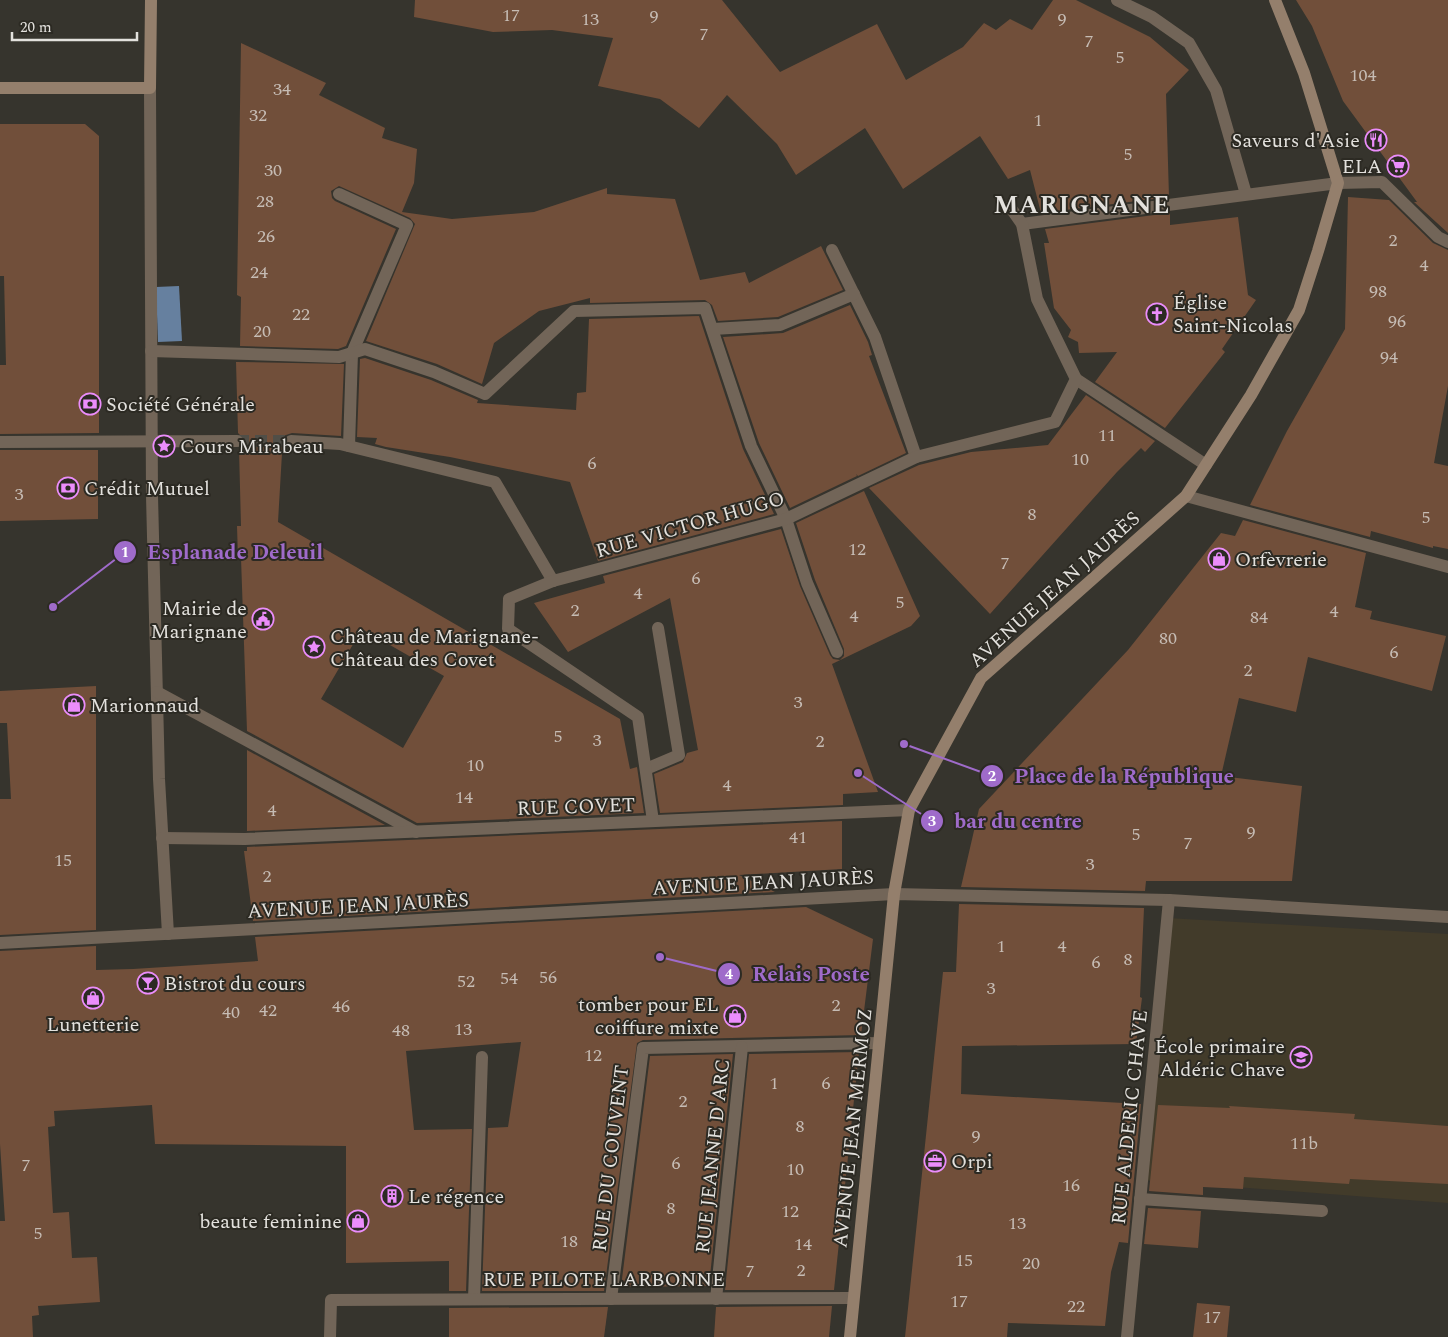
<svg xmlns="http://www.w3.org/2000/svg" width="1448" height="1337" font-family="Spectral,serif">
<rect width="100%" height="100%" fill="#36342d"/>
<polygon fill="#423b2a" points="1167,918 1448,934 1448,1203 1142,1180"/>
<polygon fill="#66809f" points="179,286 182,341 158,342 156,287"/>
<g fill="#714f3a" fill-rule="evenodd">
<polygon points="415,0 722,0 780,72 877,24 906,80 963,47 984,23 996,30 1010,19 1032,30 1053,0 1076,0 1150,37 1189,70 1166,94 1169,197 1041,213 1030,170 1008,179 980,136 903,189 865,128 796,175 777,144 727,95 699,128 660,99 598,86 613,38 552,30 493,32 414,17"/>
<polygon points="1296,0 1448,0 1448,233 1414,202 1417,202 1343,101 1312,26"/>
<polygon points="241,43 326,83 319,95 385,128 382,138 417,149 414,183 402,212 452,219 534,212 607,188 607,194 675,199 700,280 745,272 749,283 821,246 843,290 778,317 718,321 712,305 705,300 590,303 590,298 539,311 494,343 482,384 437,364 366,341 415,224 410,218 339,186 331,191 332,198 335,201 396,229 346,346 338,349 240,346 241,297 237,295"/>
<polygon points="0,124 85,124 99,136 99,433 0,434 0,365 6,365 4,276 0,276"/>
<polygon points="1348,197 1389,200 1433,243 1448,250 1448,386 1434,463 1448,466 1448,549 1433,546 1433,548 1371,531 1370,537 1250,505 1287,431 1345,329"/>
<polygon points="1170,213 1170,225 1238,217 1248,295 1256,300 1222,349 1225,352 1165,428 1095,382 1117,352 1079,353 1078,342 1068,337 1071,330 1054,308 1044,243 1049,243 1045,229"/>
<polygon points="850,305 868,342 872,355 869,356 906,453 858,476 856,474 857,476 790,508 759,443 723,337 783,333"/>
<polygon points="699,316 743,449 774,514 598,561 570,482 450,457 386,447 375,444 377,438 357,437 360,359 365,358 431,380 478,400 477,403 576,410 577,393 586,392 589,319"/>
<path d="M236 362 344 364 341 436 292 433 283 436 278 522 620 719 630 769 637 767 644 813 417 823 247 731 241 558H238L237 526H241L239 449 244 445 245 440 238 433ZM362 629 444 676 403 748 321 699Z"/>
<polygon points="1086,395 1155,441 1145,452 1141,448 1117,472 990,614 869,488 919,465 971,452 1048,445"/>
<polygon points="0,450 98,450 98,519 0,521"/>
<polygon points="864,491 920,616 911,626 832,664 878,792 843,794 843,805 660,813 654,774 683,762 687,753 698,750 670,598 568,652 534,603 605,583 603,576 781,529 800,586 830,655 833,659 840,660 844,656 844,649 815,580 796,523"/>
<polygon points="1243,520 1366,553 1355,607 1372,611 1370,619 1446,636 1432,691 1308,657 1296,712 1239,698 1221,776 1302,786 1292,881 1146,881 1145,891 961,887 979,809 1128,650 1221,533 1235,536"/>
<polygon points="96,686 96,930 0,935 0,799 11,799 7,723 0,723 0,691"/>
<polygon points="247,750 385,825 247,831"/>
<polygon points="842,821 842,869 739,875 775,892 253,921 244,851 247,851 247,847"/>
<polygon points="959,904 1144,908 1140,997 1142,998 1136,1044 962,1046 961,1094 1141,1104 1128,1243 1119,1242 1111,1272 1105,1326 1008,1323 1007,1337 905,1337 943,972 956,972"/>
<polygon points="806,907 873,939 861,1035 643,1040 637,1043 604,1291 482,1291 488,1128 508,1127 521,1042 406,1051 414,1130 472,1129 466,1291 449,1291 449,1261 346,1263 346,1146 155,1144 152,1105 54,1111 55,1126 48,1127 53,1213 69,1212 72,1258 97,1257 100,1302 38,1306 39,1315 32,1316 33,1337 0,1337 0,1221 5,1221 0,1144 0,951 96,946 96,970 133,969 258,961 255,937"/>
<polygon points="859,1052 834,1290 725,1290 749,1054"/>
<polygon points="733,1054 709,1286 621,1287 650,1056"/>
<polygon points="1158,1105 1230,1108 1229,1106 1355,1114 1354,1119 1448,1126 1448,1184 1350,1179 1349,1184 1244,1177 1243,1189 1203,1187 1203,1195 1149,1191"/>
<polygon points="1148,1208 1201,1211 1198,1248 1144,1244"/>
<polygon points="1197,1303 1230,1306 1227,1337 1193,1337"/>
<polygon points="832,1306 829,1337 714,1337 716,1307"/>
<polygon points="608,1307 604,1337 449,1337 449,1308"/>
</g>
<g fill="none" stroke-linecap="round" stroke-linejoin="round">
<polyline stroke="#504e47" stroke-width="12" stroke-dasharray="12 6" stroke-linecap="butt" points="237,441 291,441"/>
<g stroke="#726558" stroke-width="12">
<polyline points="1117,0 1152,17 1189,43 1216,90 1246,194"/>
<polyline points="150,88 152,496 159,779 168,934"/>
<polyline points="339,194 407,225 352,353 349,446"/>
<polyline points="1022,224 1338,183 1382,182 1438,237 1448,242"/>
<polyline points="832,250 875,337 916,457"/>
<polyline points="713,329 780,325 854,294"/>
<polyline points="151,351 339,357 365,349 434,372 485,394 574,311 705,308 751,446 786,519 807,583 837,652"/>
<polyline points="1076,379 1206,465"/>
<polyline points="291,441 340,444 495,482 553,581"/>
<polyline points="0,442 237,441"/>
<polyline points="1186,496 1448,567"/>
<polyline points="157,692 416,832"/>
<polyline points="646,769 679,755 658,628"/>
<polyline points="653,821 638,717 508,629 509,599 553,581 786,519 916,457 1055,422 1076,379 1037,299 1022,224 1010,207"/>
<polyline points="162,838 245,839 909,810"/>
<polyline points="0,943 894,894 1169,900 1448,917"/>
<polyline points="1140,1199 1322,1211"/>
<polyline points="474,1299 482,1057"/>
<polyline points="611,1299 643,1048 879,1043"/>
<polyline points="716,1299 742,1047"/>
<polyline points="330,1337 331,1300 853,1298"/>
<polyline points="1127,1337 1169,900"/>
</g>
<g stroke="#947f6c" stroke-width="12">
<polyline points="0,88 150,88 151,0"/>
<polyline points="850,1337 894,894 909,810 981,678 1186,496 1251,395 1299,310 1318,251 1338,183 1304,73 1275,0"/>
</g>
</g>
<defs>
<g id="restaurant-ring" transform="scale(1.125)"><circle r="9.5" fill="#2c2a23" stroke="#eb8dfb" stroke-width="1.5"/><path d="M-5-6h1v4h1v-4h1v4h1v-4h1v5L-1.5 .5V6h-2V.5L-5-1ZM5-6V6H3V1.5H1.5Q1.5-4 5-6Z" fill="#eb8dfb"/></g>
<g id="supermarket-ring" transform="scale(1.125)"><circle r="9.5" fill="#2c2a23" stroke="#eb8dfb" stroke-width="1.5"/><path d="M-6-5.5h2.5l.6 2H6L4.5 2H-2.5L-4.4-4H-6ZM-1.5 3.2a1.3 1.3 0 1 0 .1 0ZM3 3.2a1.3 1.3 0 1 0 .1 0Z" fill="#eb8dfb"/></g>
<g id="church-ring" transform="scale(1.125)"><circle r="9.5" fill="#2c2a23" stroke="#eb8dfb" stroke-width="1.5"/><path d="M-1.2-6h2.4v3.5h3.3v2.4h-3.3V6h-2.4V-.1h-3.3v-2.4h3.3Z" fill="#eb8dfb"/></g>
<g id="bank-ring" transform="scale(1.125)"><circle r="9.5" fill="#2c2a23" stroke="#eb8dfb" stroke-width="1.5"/><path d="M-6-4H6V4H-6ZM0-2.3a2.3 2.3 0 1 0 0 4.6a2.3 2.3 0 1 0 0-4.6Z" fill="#eb8dfb"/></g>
<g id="sight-ring" transform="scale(1.125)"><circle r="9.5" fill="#2c2a23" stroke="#eb8dfb" stroke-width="1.5"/><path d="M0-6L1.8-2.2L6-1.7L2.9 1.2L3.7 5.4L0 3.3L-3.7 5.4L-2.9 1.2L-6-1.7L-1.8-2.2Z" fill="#eb8dfb"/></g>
<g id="shop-ring" transform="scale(1.125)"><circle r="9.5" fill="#2c2a23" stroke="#eb8dfb" stroke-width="1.5"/><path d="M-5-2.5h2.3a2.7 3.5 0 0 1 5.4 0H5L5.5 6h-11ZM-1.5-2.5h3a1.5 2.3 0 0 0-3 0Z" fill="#eb8dfb"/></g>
<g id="civic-ring" transform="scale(1.125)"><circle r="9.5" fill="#2c2a23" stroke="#eb8dfb" stroke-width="1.5"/><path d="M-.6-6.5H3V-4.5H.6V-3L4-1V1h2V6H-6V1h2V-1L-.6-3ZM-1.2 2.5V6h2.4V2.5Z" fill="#eb8dfb"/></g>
<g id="bar-ring" transform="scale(1.125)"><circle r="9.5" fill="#2c2a23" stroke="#eb8dfb" stroke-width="1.5"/><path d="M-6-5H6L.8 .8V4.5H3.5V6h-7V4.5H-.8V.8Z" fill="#eb8dfb"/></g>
<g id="school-ring" transform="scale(1.125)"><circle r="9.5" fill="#2c2a23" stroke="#eb8dfb" stroke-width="1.5"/><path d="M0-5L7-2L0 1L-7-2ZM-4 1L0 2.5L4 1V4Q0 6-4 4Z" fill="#eb8dfb"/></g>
<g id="office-ring" transform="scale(1.125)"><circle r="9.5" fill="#2c2a23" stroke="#eb8dfb" stroke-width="1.5"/><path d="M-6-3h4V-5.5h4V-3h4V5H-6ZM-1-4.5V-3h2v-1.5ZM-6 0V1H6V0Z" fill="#eb8dfb"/></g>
<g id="building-ring" transform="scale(1.125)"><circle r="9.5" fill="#2c2a23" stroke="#eb8dfb" stroke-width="1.5"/><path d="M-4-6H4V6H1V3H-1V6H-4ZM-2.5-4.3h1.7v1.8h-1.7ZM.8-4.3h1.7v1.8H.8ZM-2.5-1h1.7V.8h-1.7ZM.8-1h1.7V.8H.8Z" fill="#eb8dfb"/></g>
</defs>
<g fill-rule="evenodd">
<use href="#restaurant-ring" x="1376" y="140"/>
<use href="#supermarket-ring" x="1398" y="166"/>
<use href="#church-ring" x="1157" y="314"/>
<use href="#bank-ring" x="90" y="404"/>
<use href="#sight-ring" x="164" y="446"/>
<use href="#bank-ring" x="68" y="488"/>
<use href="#shop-ring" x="1219" y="559"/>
<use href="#civic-ring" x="263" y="619"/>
<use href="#sight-ring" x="314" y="647"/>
<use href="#shop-ring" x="74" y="705"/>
<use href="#bar-ring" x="148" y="983"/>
<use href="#shop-ring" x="93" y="998"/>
<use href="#shop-ring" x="735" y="1016"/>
<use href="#school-ring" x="1301" y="1057"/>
<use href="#office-ring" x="935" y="1161"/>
<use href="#building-ring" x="392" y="1196"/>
<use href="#shop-ring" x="358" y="1221"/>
</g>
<g text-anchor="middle" stroke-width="4" stroke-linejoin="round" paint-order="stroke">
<g font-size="18" fill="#c6bcb4">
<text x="511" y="21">17</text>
<text x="654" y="22">9</text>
<text x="590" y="25">13</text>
<text x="1062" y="25">9</text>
<text x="704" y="40">7</text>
<text x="1089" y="47">7</text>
<text x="1120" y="63">5</text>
<text x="1363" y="81">104</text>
<text x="282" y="95">34</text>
<text x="258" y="121">32</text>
<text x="1038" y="126">1</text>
<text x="1128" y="160">5</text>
<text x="273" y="176">30</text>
<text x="265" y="207">28</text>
<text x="266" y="242">26</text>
<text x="1393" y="246">2</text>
<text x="1424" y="271">4</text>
<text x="259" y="278">24</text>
<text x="1378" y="297">98</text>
<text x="301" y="320">22</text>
<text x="1397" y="327">96</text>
<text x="262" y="337">20</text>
<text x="1389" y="363">94</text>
<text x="1107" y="441">11</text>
<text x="1080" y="465">10</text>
<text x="592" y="469">6</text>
<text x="19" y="500">3</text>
<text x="1032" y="520">8</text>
<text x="1426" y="523">5</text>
<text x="857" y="555">12</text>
<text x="1005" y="569">7</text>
<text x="696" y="584">6</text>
<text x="638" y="599">4</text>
<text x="900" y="608">5</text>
<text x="575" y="616">2</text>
<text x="1334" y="617">4</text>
<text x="854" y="622">4</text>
<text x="1259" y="623">84</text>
<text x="1168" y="644">80</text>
<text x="1394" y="658">6</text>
<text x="1248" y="676">2</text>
<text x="798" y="708">3</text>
<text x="558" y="742">5</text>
<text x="597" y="746">3</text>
<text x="820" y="747">2</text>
<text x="475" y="771">10</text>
<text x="727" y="791">4</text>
<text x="464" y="803">14</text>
<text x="272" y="816">4</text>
<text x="1251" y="838">9</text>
<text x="1136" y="840">5</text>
<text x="798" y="843">41</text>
<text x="1188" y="849">7</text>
<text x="63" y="866">15</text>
<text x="1090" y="870">3</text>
<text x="267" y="882">2</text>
<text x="1001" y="952">1</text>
<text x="1062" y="952">4</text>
<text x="1128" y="965">8</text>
<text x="1096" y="968">6</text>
<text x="548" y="983">56</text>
<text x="509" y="984">54</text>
<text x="466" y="987">52</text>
<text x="991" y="994">3</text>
<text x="836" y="1011">2</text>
<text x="341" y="1012">46</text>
<text x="268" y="1016">42</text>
<text x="231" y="1018">40</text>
<text x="463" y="1035">13</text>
<text x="401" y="1036">48</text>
<text x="593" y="1061">12</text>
<text x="774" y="1089">1</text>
<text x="826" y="1089">6</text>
<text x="683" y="1107">2</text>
<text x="800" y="1132">8</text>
<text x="976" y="1142">9</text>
<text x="1304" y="1149">11b</text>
<text x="676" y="1169">6</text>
<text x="26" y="1171">7</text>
<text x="795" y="1175">10</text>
<text x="1071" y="1191">16</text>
<text x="671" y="1214">8</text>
<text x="790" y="1217">12</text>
<text x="1017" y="1229">13</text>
<text x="38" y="1239">5</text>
<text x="569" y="1247">18</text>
<text x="803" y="1250">14</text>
<text x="964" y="1266">15</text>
<text x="1031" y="1269">20</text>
<text x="801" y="1276">2</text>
<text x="750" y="1277">7</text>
<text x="959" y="1307">17</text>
<text x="1076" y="1312">22</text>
<text x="1212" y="1323">17</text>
</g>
<g font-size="20" fill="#e3e1dd" stroke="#2c2a23" text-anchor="start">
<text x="1360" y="147" text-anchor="end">Saveurs d'Asie</text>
<text x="1382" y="173" text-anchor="end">ELA</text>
<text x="1173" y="309">Église<tspan x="1173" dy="23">Saint-Nicolas</tspan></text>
<text x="106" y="411">Société Générale</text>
<text x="180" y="453">Cours Mirabeau</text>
<text x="84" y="495">Crédit Mutuel</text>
<text x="1235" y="566">Orfèvrerie</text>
<text x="247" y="615" text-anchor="end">Mairie de<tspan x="247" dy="23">Marignane</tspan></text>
<text x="330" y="643">Château de Marignane-<tspan x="330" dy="23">Château des Covet</tspan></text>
<text x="90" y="712">Marionnaud</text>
<text x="164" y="990">Bistrot du cours</text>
<text x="719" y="1011" text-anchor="end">tomber pour EL<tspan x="719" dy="23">coiffure mixte</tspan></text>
<text x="93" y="1031" text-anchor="middle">Lunetterie</text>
<text x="1285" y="1053" text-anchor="end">École primaire<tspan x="1285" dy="23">Aldéric Chave</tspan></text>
<text x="951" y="1168">Orpi</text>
<text x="408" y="1203">Le régence</text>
<text x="342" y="1228" text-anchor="end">beaute feminine</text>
</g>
<g font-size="20" fill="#e3e1dd" stroke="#2c2a23">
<text transform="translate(690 524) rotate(-16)" y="7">RUE VICTOR HUGO</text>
<text transform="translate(1054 589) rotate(-42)" y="7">AVENUE JEAN JAURÈS</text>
<text transform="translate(576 806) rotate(-2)" y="7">RUE COVET</text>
<text transform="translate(763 882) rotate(-3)" y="7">AVENUE JEAN JAURÈS</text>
<text transform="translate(358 905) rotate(-3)" y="7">AVENUE JEAN JAURÈS</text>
<text transform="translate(1129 1117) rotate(-84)" y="7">RUE ALDERIC CHAVE</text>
<text transform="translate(852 1128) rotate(-84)" y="7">AVENUE JEAN MERMOZ</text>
<text transform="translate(712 1156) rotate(-84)" y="7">RUE JEANNE D'ARC</text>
<text transform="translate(610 1158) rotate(-83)" y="7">RUE DU COUVENT</text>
<text x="604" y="1286">RUE PILOTE LARBONNE</text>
</g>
<g font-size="25" font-weight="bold" letter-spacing="1" fill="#e3e1dd" stroke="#2c2a23">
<text x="1082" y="213">MARIGNANE</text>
</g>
</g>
<path fill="none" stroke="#9f6bca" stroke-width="2" d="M53 607L125 552M904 744L992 776M858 773L932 821M660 957L729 974"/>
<g fill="#9f6bca" stroke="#2c2a23" stroke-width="2">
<circle cx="53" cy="607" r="5"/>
<circle cx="904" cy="744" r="5"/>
<circle cx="858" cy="773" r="5"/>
<circle cx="660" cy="957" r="5"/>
<circle cx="125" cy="552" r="12"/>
<circle cx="992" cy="776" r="12"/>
<circle cx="932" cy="821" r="12"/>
<circle cx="729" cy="974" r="12"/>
</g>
<g font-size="15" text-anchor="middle" font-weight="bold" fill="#fff">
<text x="125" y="557">1</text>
<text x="992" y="781">2</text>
<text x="932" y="826">3</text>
<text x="729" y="979">4</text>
</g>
<g font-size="21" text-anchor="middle" font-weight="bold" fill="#9f6bca" stroke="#2c2a23" stroke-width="4" stroke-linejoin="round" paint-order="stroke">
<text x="235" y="559">Esplanade Deleuil</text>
<text x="1124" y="783">Place de la République</text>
<text x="1018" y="828">bar du centre</text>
<text x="811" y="981">Relais Poste</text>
</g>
<path d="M12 32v8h125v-8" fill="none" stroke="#e3e1dd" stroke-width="2.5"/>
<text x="20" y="32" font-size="15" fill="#e3e1dd" stroke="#2c2a23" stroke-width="4" paint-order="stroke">20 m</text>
</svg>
